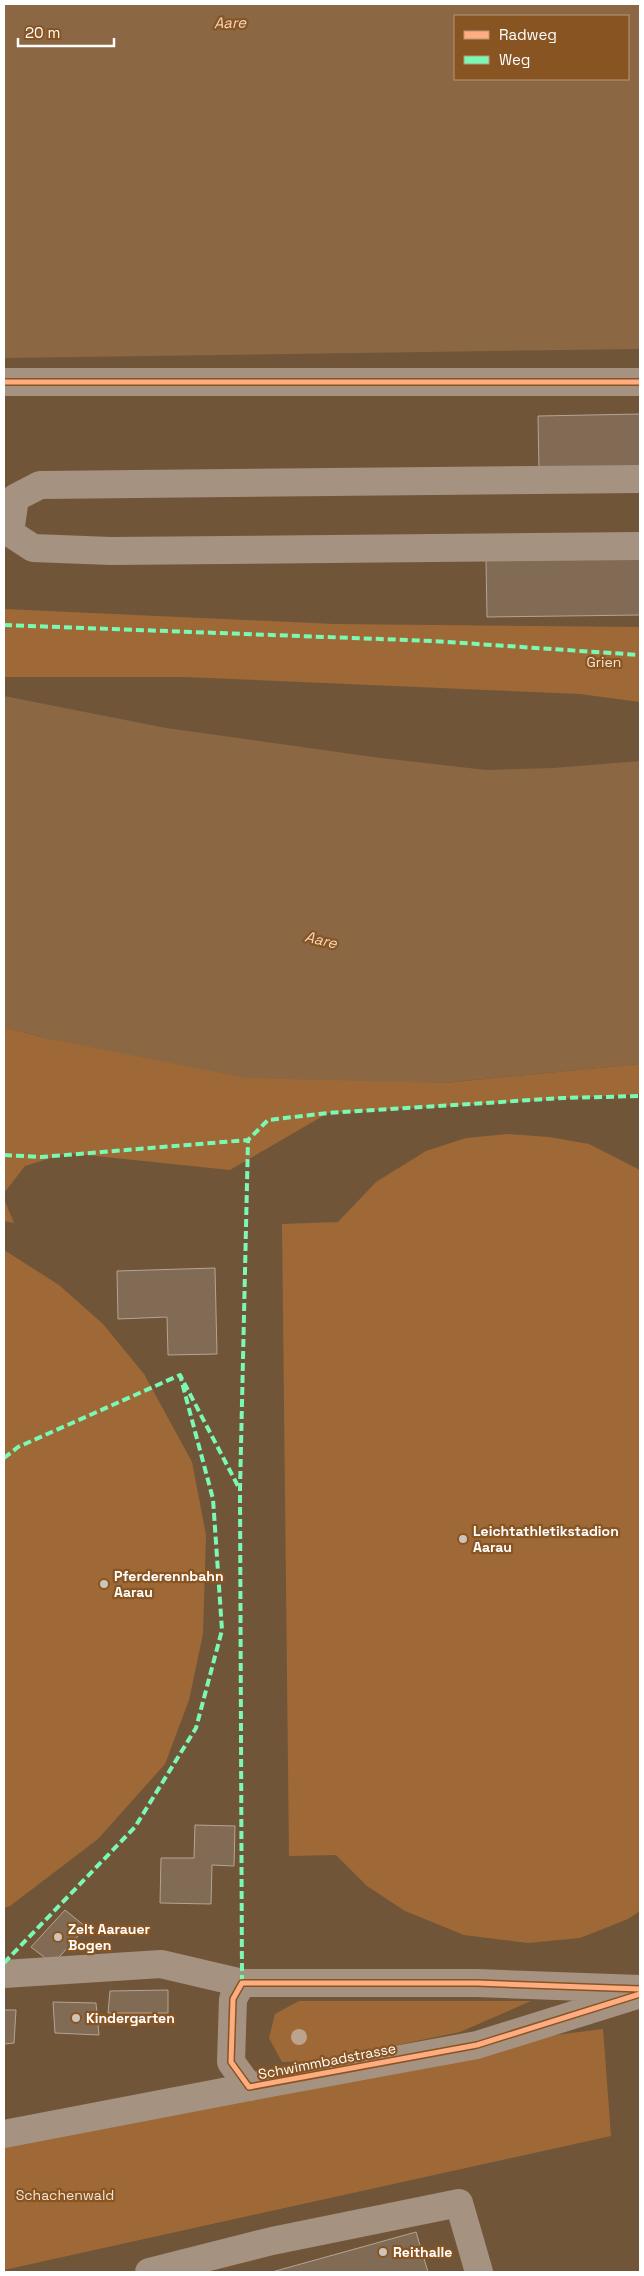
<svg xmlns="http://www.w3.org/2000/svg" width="644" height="2276" font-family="'Space Grotesk',sans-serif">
<rect width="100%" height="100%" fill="#715539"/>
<g fill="#9e6936">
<polygon points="4,609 334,624 640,627 640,702 580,694 185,677 4,677"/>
<polygon points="4,1027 45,1038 444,1083 640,1064 640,1094 328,1113 230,1170 67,1153 25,1166 4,1193"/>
<polygon points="508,1134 549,1137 589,1144 640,1170 640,1911 628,1919 580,1938 528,1943 464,1935 405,1911 367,1886 336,1855 289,1856 282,1224 338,1222 376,1182 426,1151 466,1138"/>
<polygon points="4,1199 14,1223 4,1221"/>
<polygon points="4,1250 59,1285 103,1324 144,1374 192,1462 206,1535 203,1634 189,1700 165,1764 98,1839 10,1906 4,1908"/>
<polygon points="299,2001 531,2001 460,2032 320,2061 282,2062 269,2038 275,2014"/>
<polygon points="603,2029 611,2136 4,2270 4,2146 477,2045"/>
</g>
<g fill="#8b6743" fill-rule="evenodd">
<path d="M4 4H640V349L4 358ZM455 16H628V79H455Z"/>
<polygon points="4,696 166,728 373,757 486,770 554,768 640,761 640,1064 443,1083 246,1078 45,1038 4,1027"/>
</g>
<g fill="#826b55" stroke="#b4a493">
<polygon points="640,414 640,469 539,471 538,416"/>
<polygon points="640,557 640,615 487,617 486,560"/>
<polygon points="215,1268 217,1354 168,1355 167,1317 118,1319 117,1271"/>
<polygon points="195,1825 235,1826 234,1866 212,1865 211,1904 160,1903 161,1858 194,1858"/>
<polygon points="65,1910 86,1927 53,1964 31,1947"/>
<polygon points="168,1990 168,2013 108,2013 110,1991"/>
<polygon points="53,2002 96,2003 99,2035 55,2033"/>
<polygon points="4,2010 16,2010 14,2043 4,2044"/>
<polygon points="416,2232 428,2272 272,2272"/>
</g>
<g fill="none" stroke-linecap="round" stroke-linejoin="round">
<g stroke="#a69280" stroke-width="28">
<polyline points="4,382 640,382"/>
<polyline points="640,479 40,485 15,498 10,533 33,548 111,551 640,546"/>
<polyline points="4,1974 161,1964 242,1983"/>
<polyline points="640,1989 477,1983 242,1983 233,1999 231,2062 249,2087 477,2045 640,1994"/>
<polyline points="4,2134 249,2087"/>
<polyline points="149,2272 272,2241 459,2203 479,2272"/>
</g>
<g stroke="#7af9b4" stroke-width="4" stroke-dasharray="8 4" stroke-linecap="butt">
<polyline points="4,625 433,641 640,655"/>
<polyline points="4,1155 41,1157 248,1140 268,1120 328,1113 563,1098 640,1096"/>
<polyline points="4,1458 18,1447 180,1375 239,1488"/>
<polyline points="4,1963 135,1827 196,1728 222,1630 213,1499 180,1375"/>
<polyline points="242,1983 240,1490 248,1140"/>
</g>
<g stroke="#885422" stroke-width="8">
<g id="cycleway">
<polyline points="4,382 640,382"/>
<polyline points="640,1989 477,1983 242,1983 233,1999 231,2062 249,2087 477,2045 640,1994"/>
</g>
</g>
<use href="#cycleway" stroke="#ffac80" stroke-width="5"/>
</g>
<circle fill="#bba38d" cx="299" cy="2037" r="8"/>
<g fill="#cdc4ba" stroke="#885422" stroke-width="2">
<circle cx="463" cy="1539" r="5"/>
<circle cx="104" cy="1584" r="5"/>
<circle cx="58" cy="1937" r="5"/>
<circle cx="76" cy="2018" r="5"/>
<circle cx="383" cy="2252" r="5"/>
</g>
<g text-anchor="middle" stroke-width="4.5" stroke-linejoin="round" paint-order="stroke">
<g font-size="14" fill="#f7e3d1" stroke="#885422">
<text x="604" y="667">Grien</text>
<text x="65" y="2200">Schachenwald</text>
</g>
<g font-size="14" font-weight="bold" fill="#fff" stroke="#885422" text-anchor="start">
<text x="473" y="1536">Leichtathletikstadion<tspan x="473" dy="16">Aarau</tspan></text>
<text x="114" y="1581">Pferderennbahn<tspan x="114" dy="16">Aarau</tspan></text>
<text x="68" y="1934">Zelt Aarauer<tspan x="68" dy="16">Bogen</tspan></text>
<text x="86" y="2023">Kindergarten</text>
<text x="393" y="2257">Reithalle</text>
</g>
<g font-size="14" fill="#fff" stroke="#885422">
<text transform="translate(327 2061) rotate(-11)" y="5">Schwimmbadstrasse</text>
</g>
<g font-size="15" font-style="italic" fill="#f2d7bf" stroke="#885422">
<text transform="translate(230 23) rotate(-1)" y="5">Aare</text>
<text transform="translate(321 940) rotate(14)" y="5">Aare</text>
</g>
</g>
<rect width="644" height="2276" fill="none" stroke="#ffffff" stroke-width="10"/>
<rect x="454" y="15" width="175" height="65" fill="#885422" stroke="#b8987a"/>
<rect x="464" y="31" width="25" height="8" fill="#ffac80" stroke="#b8987a"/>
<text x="499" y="40" font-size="15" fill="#ffffff">Radweg</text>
<rect x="464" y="56" width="25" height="8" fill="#7af9b4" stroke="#b8987a"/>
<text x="499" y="65" font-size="15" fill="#ffffff">Weg</text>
<path d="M18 38v8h96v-8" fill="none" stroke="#ffffff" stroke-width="2.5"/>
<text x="25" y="38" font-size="15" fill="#ffffff" stroke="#885422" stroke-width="4" paint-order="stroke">20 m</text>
</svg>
